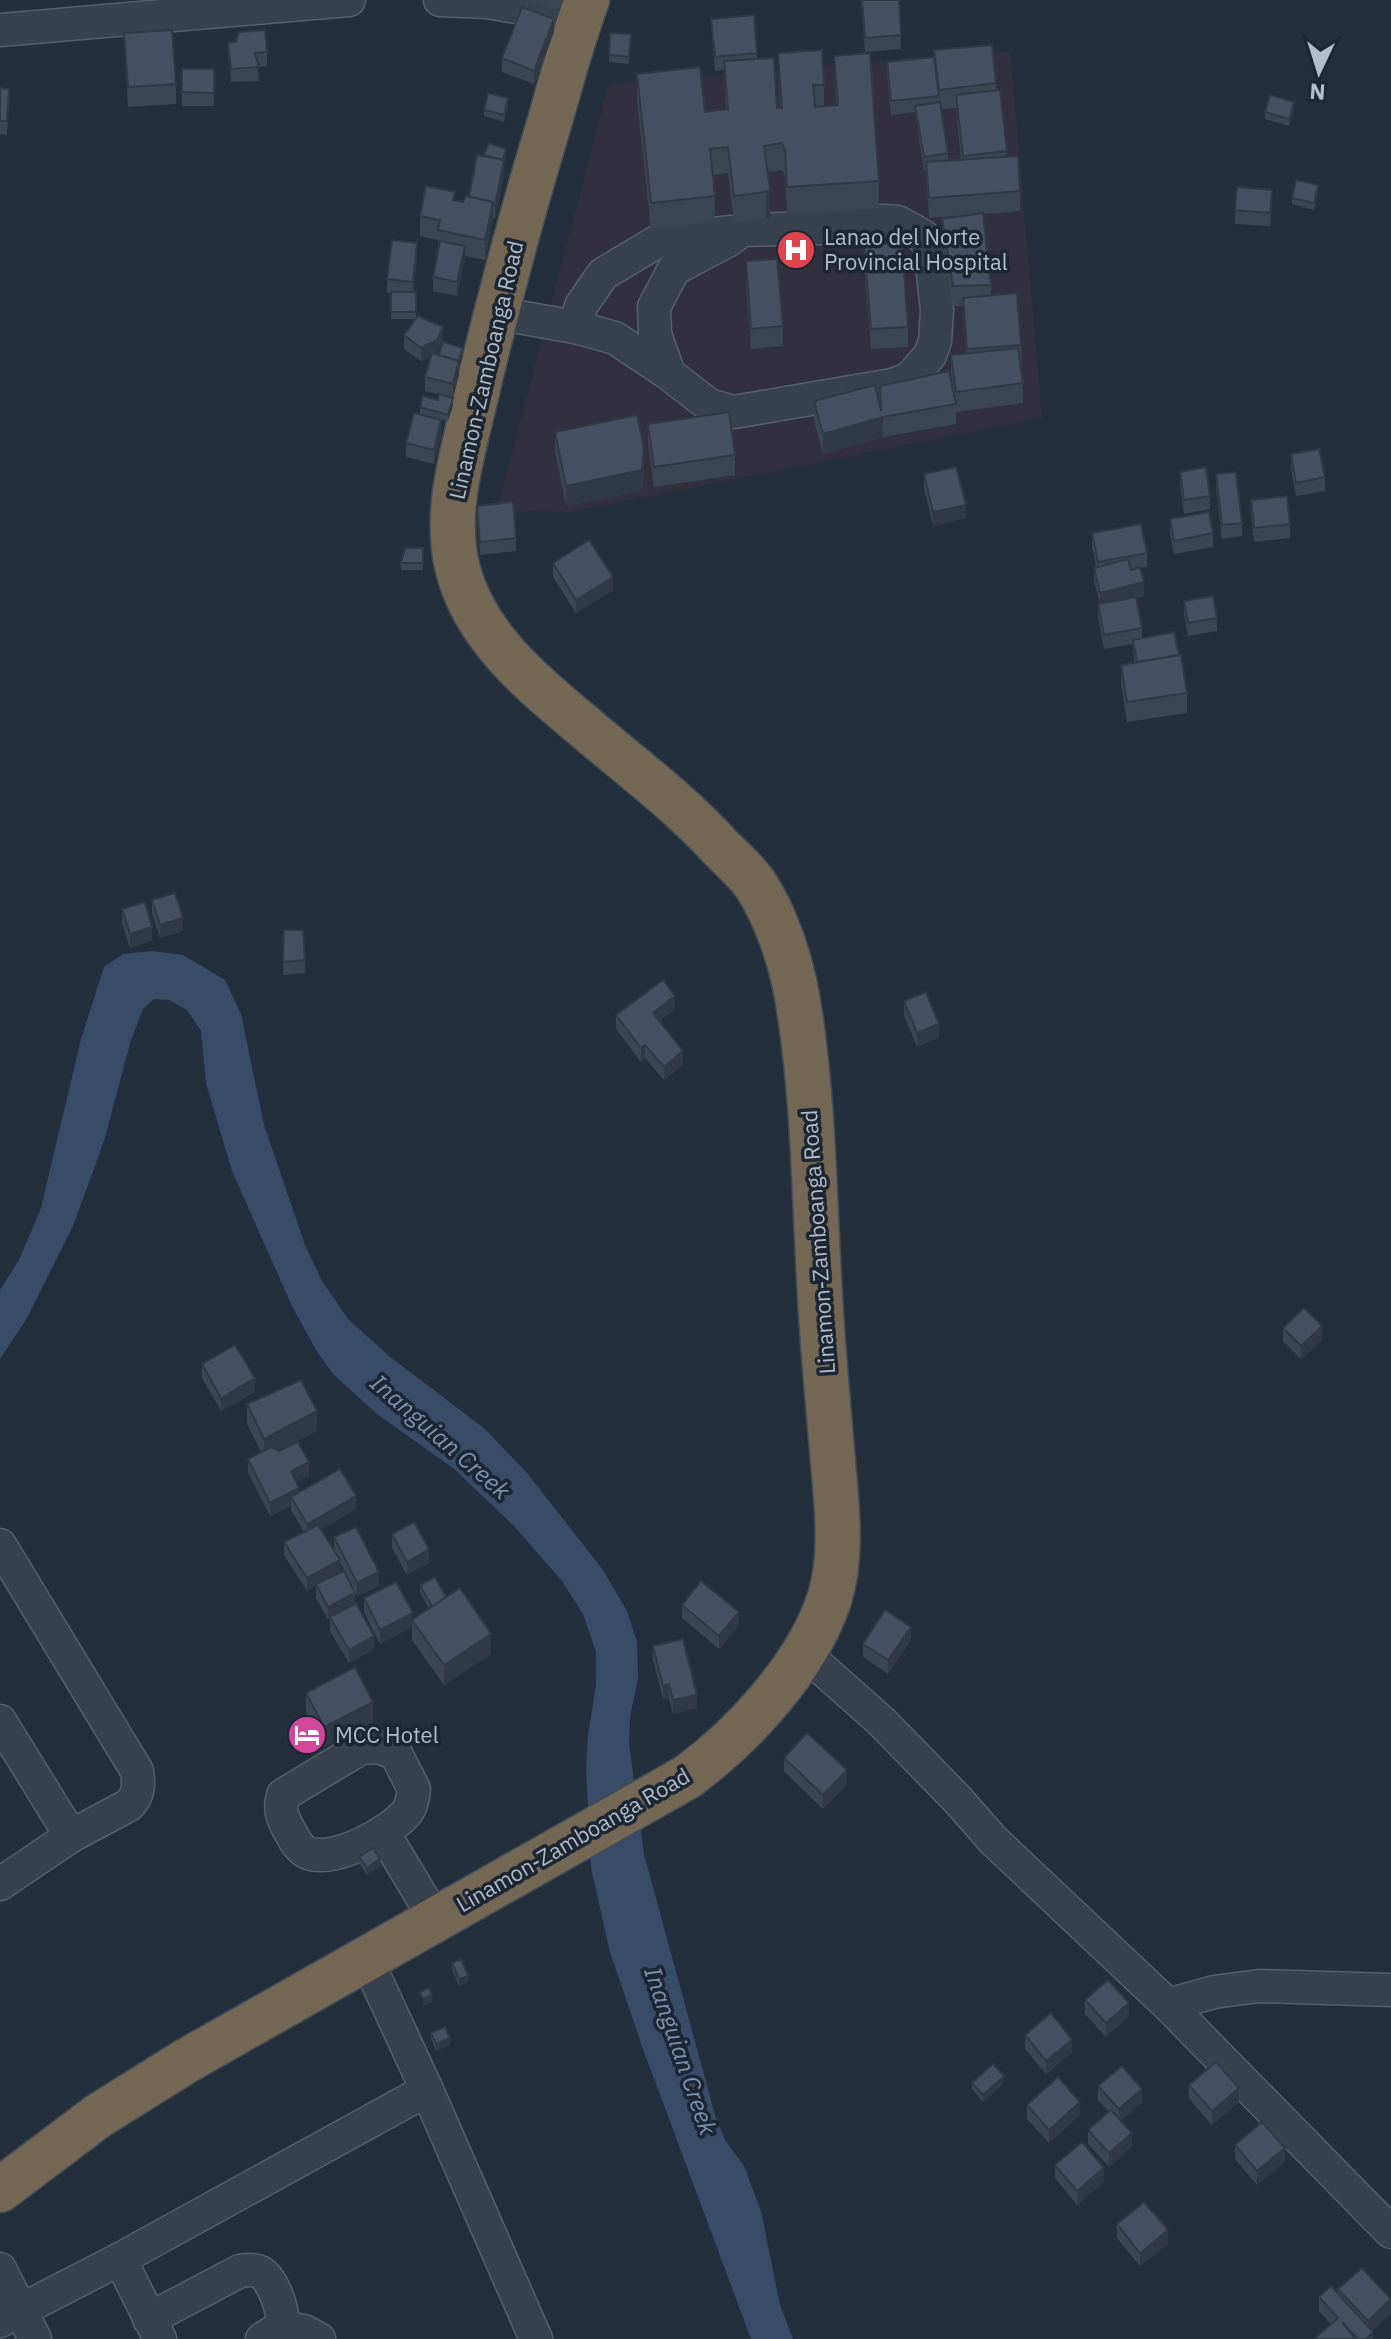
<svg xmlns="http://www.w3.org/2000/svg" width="1391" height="2339" font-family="'IBM Plex Sans',sans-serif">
<rect width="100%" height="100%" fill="#242f3e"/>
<polygon fill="#32303f" points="1010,51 1042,418 571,512 497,511 609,83"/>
<polygon fill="#394c67" points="152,951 183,955 225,980 241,1014 264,1125 305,1245 322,1281 348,1319 389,1356 485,1429 527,1473 603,1570 627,1611 637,1642 638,1678 630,1717 629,1744 644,1854 715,2115 725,2140 744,2166 761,2211 780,2305 793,2339 751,2339 643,2049 610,1952 591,1868 586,1768 588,1736 596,1684 596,1652 583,1614 562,1581 513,1525 453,1468 377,1414 333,1374 316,1350 292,1306 232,1171 206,1083 201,1031 187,1010 169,1000 154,999 143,1009 131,1040 104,1141 73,1226 27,1318 0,1359 0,1290 19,1260 41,1208 81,1039 104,967 123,954"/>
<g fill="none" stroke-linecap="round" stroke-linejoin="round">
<g stroke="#565f6c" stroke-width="35">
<g id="minor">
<polyline points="440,0 487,2 580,18"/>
<polyline points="0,30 349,0"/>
<polyline points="496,313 575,327 615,338 669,374 709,405 734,412 892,385 909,379 930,355 935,341 937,310 930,248 923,236 898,222 884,221 819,228 742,230 729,240 674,269 654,307 655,334 669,374"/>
<polyline points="575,327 581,306 603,274 660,240 731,232"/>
<path d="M0 1545 137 1771C139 1786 139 1794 129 1805L71 1836 0 1884"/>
<polyline points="803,1652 881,1721 958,1800 993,1840 1168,2005 1391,2232"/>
<polyline points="0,1721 71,1836"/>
<path d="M379 1747 396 1754 414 1789C413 1797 412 1805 407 1812 390 1833 334 1863 308 1853 298 1849 294 1838 289 1830 282 1817 279 1809 283 1795L361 1748Z"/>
<polyline points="383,1832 435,1919"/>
<polyline points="367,1960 427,2090 536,2339"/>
<polyline points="1168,2005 1214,1992 1259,1986 1391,1990"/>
<polyline points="120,2259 160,2339"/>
<polyline points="0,2269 35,2339"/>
<path d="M149 2319 240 2271C246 2270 254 2269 260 2272 273 2279 286 2314 281 2327L262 2339"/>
<polyline points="0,2321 120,2259 427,2090"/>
<polyline points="281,2327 304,2331 319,2339"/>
</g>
</g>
<g stroke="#434c59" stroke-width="47">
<path id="highway" d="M0 2190 98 2116 186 2061 687 1777C744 1735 806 1668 829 1600 843 1557 837 1507 833 1462 829 1413 824 1363 821 1313 814 1208 815 1100 797 996 790 958 776 916 755 884 746 871 732 859 721 848 681 804 633 768 587 729 535 685 476 639 458 570 442 508 466 443 479 383 500 296 523 210 549 124 561 82 572 40 587 0"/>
</g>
<use href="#minor" stroke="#38414e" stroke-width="32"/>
<use href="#highway" stroke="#746855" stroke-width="44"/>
</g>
<g fill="#3b4654" fill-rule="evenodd">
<polygon points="529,0 562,0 558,10 529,1"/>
<polygon points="861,0 899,0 901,49 865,52"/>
<polygon points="711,19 757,53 757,59 777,108 780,108 778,53 824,85 824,106 836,105 834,56 879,181 879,208 787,214 785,176 782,170 768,172 770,216 766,219 734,223 728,173 713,175 715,196 715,222 651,229 637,101 637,74 705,112 726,110 724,70 715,71"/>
<polygon points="554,32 534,84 502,72 502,58"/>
<polygon points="124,33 176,84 176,104 128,107"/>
<polygon points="610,33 631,34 629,64 609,62"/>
<polygon points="228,43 267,52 267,66 258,67 259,81 231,82"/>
<path d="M934 50 996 83V90L1007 156 1020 191V211L983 214 991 285V295L1021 345 1023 403 956 412V424L883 437 823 454 814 421V401L880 404V386L953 389 951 376V355L966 354 963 306H953L942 239V219L966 215 929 218 926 170 924 171 915 112 891 115 887 75V62L934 57ZM956 108 961 160 948 161V153L941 109Z"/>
<rect x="182" y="69" width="32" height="37"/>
<polygon points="0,88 9,103 7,135 0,134"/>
<polygon points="508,105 504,122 484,116 484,110"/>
<polygon points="1294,109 1289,126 1265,119 1265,112"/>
<polygon points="484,156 506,156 504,162 504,174 495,218 493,218 485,260 465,256 457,296 433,291 433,277 438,250 438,240 420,236 420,216 455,200 463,202 469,197"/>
<polygon points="1318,192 1314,210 1292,204 1292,198"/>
<polygon points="1272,203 1270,226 1235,224 1235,210"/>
<polygon points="864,245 908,327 908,347 871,349 864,265"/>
<polygon points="417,256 413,292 416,292 416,319 443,340 437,354 463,355 459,368 459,375 453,398 425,391 425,377 430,357 421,361 404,349 404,335 416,319 391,319 391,293 387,293 387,279"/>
<polygon points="746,261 783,326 783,346 751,349 746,282"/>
<polygon points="453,405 448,421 420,414 420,407"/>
<polygon points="648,424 735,455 735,475 654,487 648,444"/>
<polygon points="555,432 644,468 642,491 566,506 555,452"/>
<polygon points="441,434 434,464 406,457 406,443"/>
<polygon points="1291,454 1325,477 1325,491 1296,496 1291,468"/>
<polygon points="1180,472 1210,496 1210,509 1184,514 1180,485"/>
<polygon points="924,474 966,518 933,526 924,488"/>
<polygon points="1216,474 1242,523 1242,536 1222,539 1216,488"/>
<polygon points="1251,500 1290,524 1290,538 1254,542 1251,514"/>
<polygon points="477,506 516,538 516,551 480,555 477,520"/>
<polygon points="1170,519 1213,533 1213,547 1174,554 1170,533"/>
<polygon points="1092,533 1147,553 1147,567 1140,568 1144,596 1136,598 1142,628 1142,638 1187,693 1187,713 1127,722 1121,685 1121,665 1134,662 1133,644 1104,649 1098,617 1098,604 1100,604 1094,581 1094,568 1096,567 1092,546"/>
<polygon points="423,548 423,570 401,570 401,563"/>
<polygon points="553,563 613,590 576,613 553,577"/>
<polygon points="1184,601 1217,618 1217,631 1188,636 1184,615"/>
<polygon points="152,900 183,931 160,938 152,913"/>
<polygon points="122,909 152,940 130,948 122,923"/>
<polygon points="284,930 305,960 305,973 283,975"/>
<polygon points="904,1001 939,1037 917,1047 904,1015"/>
<polygon points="675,1010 659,1021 683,1065 664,1080 645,1058 641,1062 616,1029 616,1015"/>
<polygon points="1283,1328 1322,1340 1301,1359 1283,1341"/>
<polygon points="202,1364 255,1392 221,1411 202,1378"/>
<polygon points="247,1404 317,1431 278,1451 309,1476 296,1482 299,1492 356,1509 321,1529 334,1551 334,1537 379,1586 357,1596 340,1562 340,1572 355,1604 374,1649 349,1663 330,1631 330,1619 328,1620 316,1598 316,1586 307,1591 284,1555 284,1542 304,1532 291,1510 291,1506 270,1516 248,1472 248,1459 261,1452 247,1424"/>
<polygon points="392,1534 429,1563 407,1575 392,1548"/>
<polygon points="420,1585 446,1597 491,1654 444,1685 412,1640 412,1627 380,1644 364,1612 364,1598 413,1620 429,1609 420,1592"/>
<polygon points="682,1605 739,1625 719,1649 682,1618"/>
<polygon points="911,1640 888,1674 863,1657 863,1644"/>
<polygon points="653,1646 697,1708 673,1714 669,1698 663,1699 653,1660"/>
<polygon points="306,1693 373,1722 324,1747 306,1713"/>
<polygon points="784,1758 847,1784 823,1809 784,1771"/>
<polygon points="359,1857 380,1866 367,1875 359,1863"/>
<polygon points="452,1963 468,1982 459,1986 452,1970"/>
<polygon points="1085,2000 1129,2016 1106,2037 1085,2014"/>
<polygon points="431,2033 450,2045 436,2051 431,2039"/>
<polygon points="1025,2035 1072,2053 1046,2074 1025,2049"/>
<polygon points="972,2083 1004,2083 983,2102 972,2089"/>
<polygon points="1189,2085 1239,2102 1212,2125 1189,2099"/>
<polygon points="1098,2086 1142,2102 1121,2121 1132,2146 1109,2167 1088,2144 1088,2130 1109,2112 1098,2100"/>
<polygon points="1027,2105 1080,2115 1049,2143 1027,2119"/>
<polygon points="1235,2145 1285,2162 1257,2185 1235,2159"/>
<polygon points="1055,2165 1104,2182 1077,2205 1055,2178"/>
<polygon points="1117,2224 1168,2244 1140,2266 1117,2238"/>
<polygon points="1338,2289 1391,2299 1391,2313 1372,2331 1373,2339 1314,2339 1331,2324 1319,2311 1319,2297 1338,2294"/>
</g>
<g fill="#303945">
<polygon points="554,19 554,32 534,84 534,71"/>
<polygon points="1294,102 1294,109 1289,126 1289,119"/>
<polygon points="506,149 504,174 495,218 495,205 502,161"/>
<polygon points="770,189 770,216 766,219 766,192"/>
<polygon points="493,202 493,222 485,260 485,240"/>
<polygon points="417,243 417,256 413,296 413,282"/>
<polygon points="465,246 465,259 457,296 457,282"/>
<polygon points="443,327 443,340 437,354 421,361 421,348"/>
<polygon points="463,348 463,355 459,368 459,375 453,398 453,384"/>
<polygon points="453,398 453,405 448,421 448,415"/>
<polygon points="883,417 883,437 823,454 823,434"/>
<polygon points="441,420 441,434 434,464 434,450"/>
<polygon points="644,448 644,468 642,491 566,506 566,486"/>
<polygon points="966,505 966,518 933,526 933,512"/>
<polygon points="613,577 613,590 576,613 576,600"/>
<polygon points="1144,582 1144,596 1100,607 1100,593"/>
<polygon points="183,918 183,931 160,938 160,925"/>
<polygon points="152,927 152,940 130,948 130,934"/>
<polygon points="675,996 675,1010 653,1026 653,1013"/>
<polygon points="939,1024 939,1037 917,1047 917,1033"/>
<polygon points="645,1045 645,1058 641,1062 641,1048"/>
<polygon points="683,1051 683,1065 664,1080 664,1067"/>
<polygon points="1322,1326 1322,1340 1301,1359 1301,1346"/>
<polygon points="255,1378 255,1392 221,1411 221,1398"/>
<polygon points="317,1411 317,1431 264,1459 264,1439"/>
<polygon points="309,1462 309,1476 291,1484 291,1471"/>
<polygon points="299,1488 299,1502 291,1497 291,1506 270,1516 270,1503"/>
<polygon points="356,1496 356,1509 307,1537 307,1524"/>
<polygon points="429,1549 429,1563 407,1575 407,1562"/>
<polygon points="340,1560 340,1574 307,1591 307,1578"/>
<polygon points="379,1572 379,1586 357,1596 357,1583"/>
<polygon points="355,1593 355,1607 328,1620 328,1607"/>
<polygon points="739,1612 739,1625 719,1649 719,1636"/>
<polygon points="413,1613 412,1627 380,1644 380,1630"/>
<polygon points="911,1627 911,1640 888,1674 888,1660"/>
<polygon points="491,1634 491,1654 444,1685 444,1665"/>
<polygon points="374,1636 374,1649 349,1663 349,1650"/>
<polygon points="669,1684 669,1698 663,1699 663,1686"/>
<polygon points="697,1695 697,1708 673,1714 673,1700"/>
<polygon points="373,1702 373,1722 324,1747 324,1727"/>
<polygon points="847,1770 847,1784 823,1809 823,1795"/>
<polygon points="380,1859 380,1866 367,1875 367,1868"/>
<polygon points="468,1976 468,1982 459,1986 459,1979"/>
<polygon points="432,1995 432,2002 423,2006 423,1999"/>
<polygon points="1129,2003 1129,2016 1106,2037 1106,2023"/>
<polygon points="450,2038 450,2045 436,2051 436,2044"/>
<polygon points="1072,2040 1072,2053 1046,2074 1046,2061"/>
<polygon points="1004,2076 1004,2083 983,2102 983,2095"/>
<polygon points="1239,2088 1239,2102 1212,2125 1212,2111"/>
<polygon points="1142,2089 1142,2102 1119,2123 1119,2109"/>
<polygon points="1080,2102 1080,2115 1049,2143 1049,2130"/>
<polygon points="1132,2133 1132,2146 1109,2167 1109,2153"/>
<polygon points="1285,2148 1285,2162 1257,2185 1257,2171"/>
<polygon points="1104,2168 1104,2182 1077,2205 1077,2191"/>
<polygon points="1168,2230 1168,2244 1140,2266 1140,2253"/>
<polygon points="1391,2300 1391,2313 1368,2335 1368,2321"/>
<polygon points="1373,2332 1373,2339 1366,2339"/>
</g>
<g fill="#455162" stroke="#303945" stroke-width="2">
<polygon points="862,0 899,0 901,35 865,38"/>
<polygon points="522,7 554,19 534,71 502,58"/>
<polygon points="754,15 757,53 715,57 711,19"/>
<polygon points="172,30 176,84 128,87 124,33"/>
<polygon points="265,30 267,52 255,53 259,67 231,69 228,43 236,42 239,32"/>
<polygon points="610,33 631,34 629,57 609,55"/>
<polygon points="992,45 996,83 939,90 934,50"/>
<polygon points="822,50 824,85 813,85 815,107 838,105 834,56 870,53 879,181 787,187 785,150 782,143 764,146 770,189 766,192 734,196 728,147 710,149 715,196 651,203 637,74 700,67 705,112 728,109 724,61 774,58 777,108 782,108 778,53"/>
<polygon points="934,57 939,96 891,101 887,62"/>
<polygon points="182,69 214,69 214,93 182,92"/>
<polygon points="0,88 9,89 7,121 0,121"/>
<polygon points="1000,90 1007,151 963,156 956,95"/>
<polygon points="488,93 508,98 504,115 484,110"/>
<polygon points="1270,95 1294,102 1289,119 1265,112"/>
<polygon points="940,102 948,153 924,157 915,106"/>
<polygon points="489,143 506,149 503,160 484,155"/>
<polygon points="477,155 504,160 495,205 493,204 493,202 469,197"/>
<polygon points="1018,156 1020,191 929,198 926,162"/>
<polygon points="1296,180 1318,185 1314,203 1292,198"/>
<polygon points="426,186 455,192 453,200 463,202 466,196 493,202 485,240 438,230 440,220 420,216"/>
<polygon points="1237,187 1272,190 1270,213 1235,210"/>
<polygon points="983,213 991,285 953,286 942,219"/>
<polygon points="392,240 417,243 413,282 387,279"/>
<polygon points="440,241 465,246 457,282 433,277"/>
<polygon points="902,242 908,327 871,329 864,245"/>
<polygon points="777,259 783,326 751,329 746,261"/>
<rect x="391" y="292" width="25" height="20"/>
<polygon points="1017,293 1021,345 967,349 963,298"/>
<polygon points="418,316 443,327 437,340 421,348 404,335"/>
<polygon points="443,342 463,348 458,363 459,361 439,355"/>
<polygon points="1018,348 1023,383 956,392 951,355"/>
<polygon points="432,353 459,361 453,384 425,377"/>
<polygon points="949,371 956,404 883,417 823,434 814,401 875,385 881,411 880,386"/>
<polygon points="439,394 453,398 448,415 420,407 423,396 438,400"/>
<polygon points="729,412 735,455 654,467 648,424"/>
<polygon points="414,413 441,420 434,450 406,443"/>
<polygon points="637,415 644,448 642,470 566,486 555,432"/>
<polygon points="1319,449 1325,477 1296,483 1291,454"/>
<polygon points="956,467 966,505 933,512 924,474"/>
<polygon points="1206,467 1210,496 1184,500 1180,472"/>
<polygon points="1236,472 1242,523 1222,525 1216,474"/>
<polygon points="1287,496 1290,524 1254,528 1251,500"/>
<polygon points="513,502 516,538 480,542 477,506"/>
<polygon points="1209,512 1213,533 1174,541 1170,519"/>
<polygon points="1141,524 1147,553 1098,562 1092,533"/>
<polygon points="589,540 613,577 576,600 553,563"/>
<polygon points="405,548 423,548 423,563 401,563"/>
<polygon points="1128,559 1131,570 1140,567 1144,582 1100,593 1094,568"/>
<polygon points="1213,596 1217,618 1188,623 1184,601"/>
<polygon points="1136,597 1142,628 1104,635 1098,604"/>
<polygon points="1174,632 1179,655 1137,662 1133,640"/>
<polygon points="1181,655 1187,693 1127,702 1121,665"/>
<polygon points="175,893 183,918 160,925 152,900"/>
<polygon points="145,902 152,927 130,934 122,909"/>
<polygon points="284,930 303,930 305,960 283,962"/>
<polygon points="663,980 675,996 653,1013 683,1051 664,1067 645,1045 641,1048 616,1015"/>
<polygon points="926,992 939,1024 917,1033 904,1001"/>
<polygon points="1304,1308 1322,1326 1301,1346 1283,1328"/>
<polygon points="235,1345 255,1378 221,1398 202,1364"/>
<polygon points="301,1380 317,1411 264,1439 247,1404"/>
<polygon points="298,1442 309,1462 291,1471 299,1488 270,1503 248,1459 271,1447 279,1451"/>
<polygon points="340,1469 356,1496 307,1524 291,1497"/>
<polygon points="414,1522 429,1549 407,1562 392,1534"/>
<polygon points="318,1525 340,1560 307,1578 284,1542"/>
<polygon points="356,1527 379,1572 357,1583 334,1537"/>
<polygon points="344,1571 355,1593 328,1607 316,1584"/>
<polygon points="435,1577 446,1597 432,1607 420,1585"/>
<polygon points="701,1581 739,1612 719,1636 682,1605"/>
<polygon points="396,1582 413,1613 380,1630 364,1598"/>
<polygon points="460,1588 491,1634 444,1665 412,1620"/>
<polygon points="356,1603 374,1636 349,1650 330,1617"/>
<polygon points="885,1610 911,1627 888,1660 863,1644"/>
<polygon points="683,1639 697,1695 673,1700 669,1684 663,1686 653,1646"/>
<polygon points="355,1667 373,1702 324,1727 306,1693"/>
<polygon points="807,1733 847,1770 823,1795 784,1758"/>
<polygon points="373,1848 380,1859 367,1868 359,1857"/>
<polygon points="461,1959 468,1976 459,1979 452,1963"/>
<polygon points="1108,1980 1129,2003 1106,2023 1085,2000"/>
<polygon points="429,1988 432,1995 423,1999 420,1992"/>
<polygon points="1051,2013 1072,2040 1046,2061 1025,2035"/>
<polygon points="445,2027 450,2038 436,2044 431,2033"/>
<polygon points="1216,2062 1239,2088 1212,2111 1189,2085"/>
<polygon points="993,2064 1004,2076 983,2095 972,2083"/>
<polygon points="1122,2066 1142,2089 1119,2109 1098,2086"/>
<polygon points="1058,2077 1080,2102 1049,2130 1027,2105"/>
<polygon points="1111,2110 1132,2133 1109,2153 1088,2130"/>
<polygon points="1262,2122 1285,2148 1257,2171 1235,2145"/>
<polygon points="1082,2142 1104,2168 1077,2191 1055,2165"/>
<polygon points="1144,2202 1168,2230 1140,2253 1117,2224"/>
<polygon points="1362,2268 1391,2299 1368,2321 1338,2289"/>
<polygon points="1331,2286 1373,2332 1366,2339 1358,2339 1342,2322 1355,2339 1314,2339 1338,2318 1319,2297"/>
</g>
<defs>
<g id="hospital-disc" transform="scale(2)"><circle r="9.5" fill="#e0444e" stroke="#1d2633"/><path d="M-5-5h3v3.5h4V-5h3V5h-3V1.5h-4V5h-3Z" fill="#fff"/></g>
<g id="hotel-disc" transform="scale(2)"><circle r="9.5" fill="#d1479c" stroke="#1d2633"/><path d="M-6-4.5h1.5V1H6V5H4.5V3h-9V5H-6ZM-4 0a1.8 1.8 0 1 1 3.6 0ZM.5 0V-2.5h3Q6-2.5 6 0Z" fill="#fff"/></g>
</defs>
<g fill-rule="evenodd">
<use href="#hospital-disc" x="796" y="250"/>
<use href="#hotel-disc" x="307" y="1735"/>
</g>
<g text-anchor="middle" stroke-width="7" stroke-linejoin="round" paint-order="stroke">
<g font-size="22" fill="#b4bcc9" stroke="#1d2633" text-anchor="start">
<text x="824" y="245">Lanao del Norte<tspan x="824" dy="25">Provincial Hospital</tspan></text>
<text x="335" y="1743">MCC Hotel</text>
</g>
<g font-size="22" fill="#b4bcc9" stroke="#1d2633">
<text transform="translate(486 370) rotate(-77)" y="8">Linamon-Zamboanga Road</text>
<text transform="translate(818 1242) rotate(-94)" y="8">Linamon-Zamboanga Road</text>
<text transform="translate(573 1840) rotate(-30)" y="8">Linamon-Zamboanga Road</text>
</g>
<g font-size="24" font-style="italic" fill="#7c92b1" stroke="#1d2633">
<text transform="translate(440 1437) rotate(41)" y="8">Inanguian Creek</text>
<text transform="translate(680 2051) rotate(71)" y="8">Inanguian Creek</text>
</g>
</g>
<g transform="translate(1319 72) rotate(184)" stroke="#1d2633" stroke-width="6" paint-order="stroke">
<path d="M0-6L14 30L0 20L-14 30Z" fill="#b4bcc9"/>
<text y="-12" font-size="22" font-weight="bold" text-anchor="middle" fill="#b4bcc9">N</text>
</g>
</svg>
